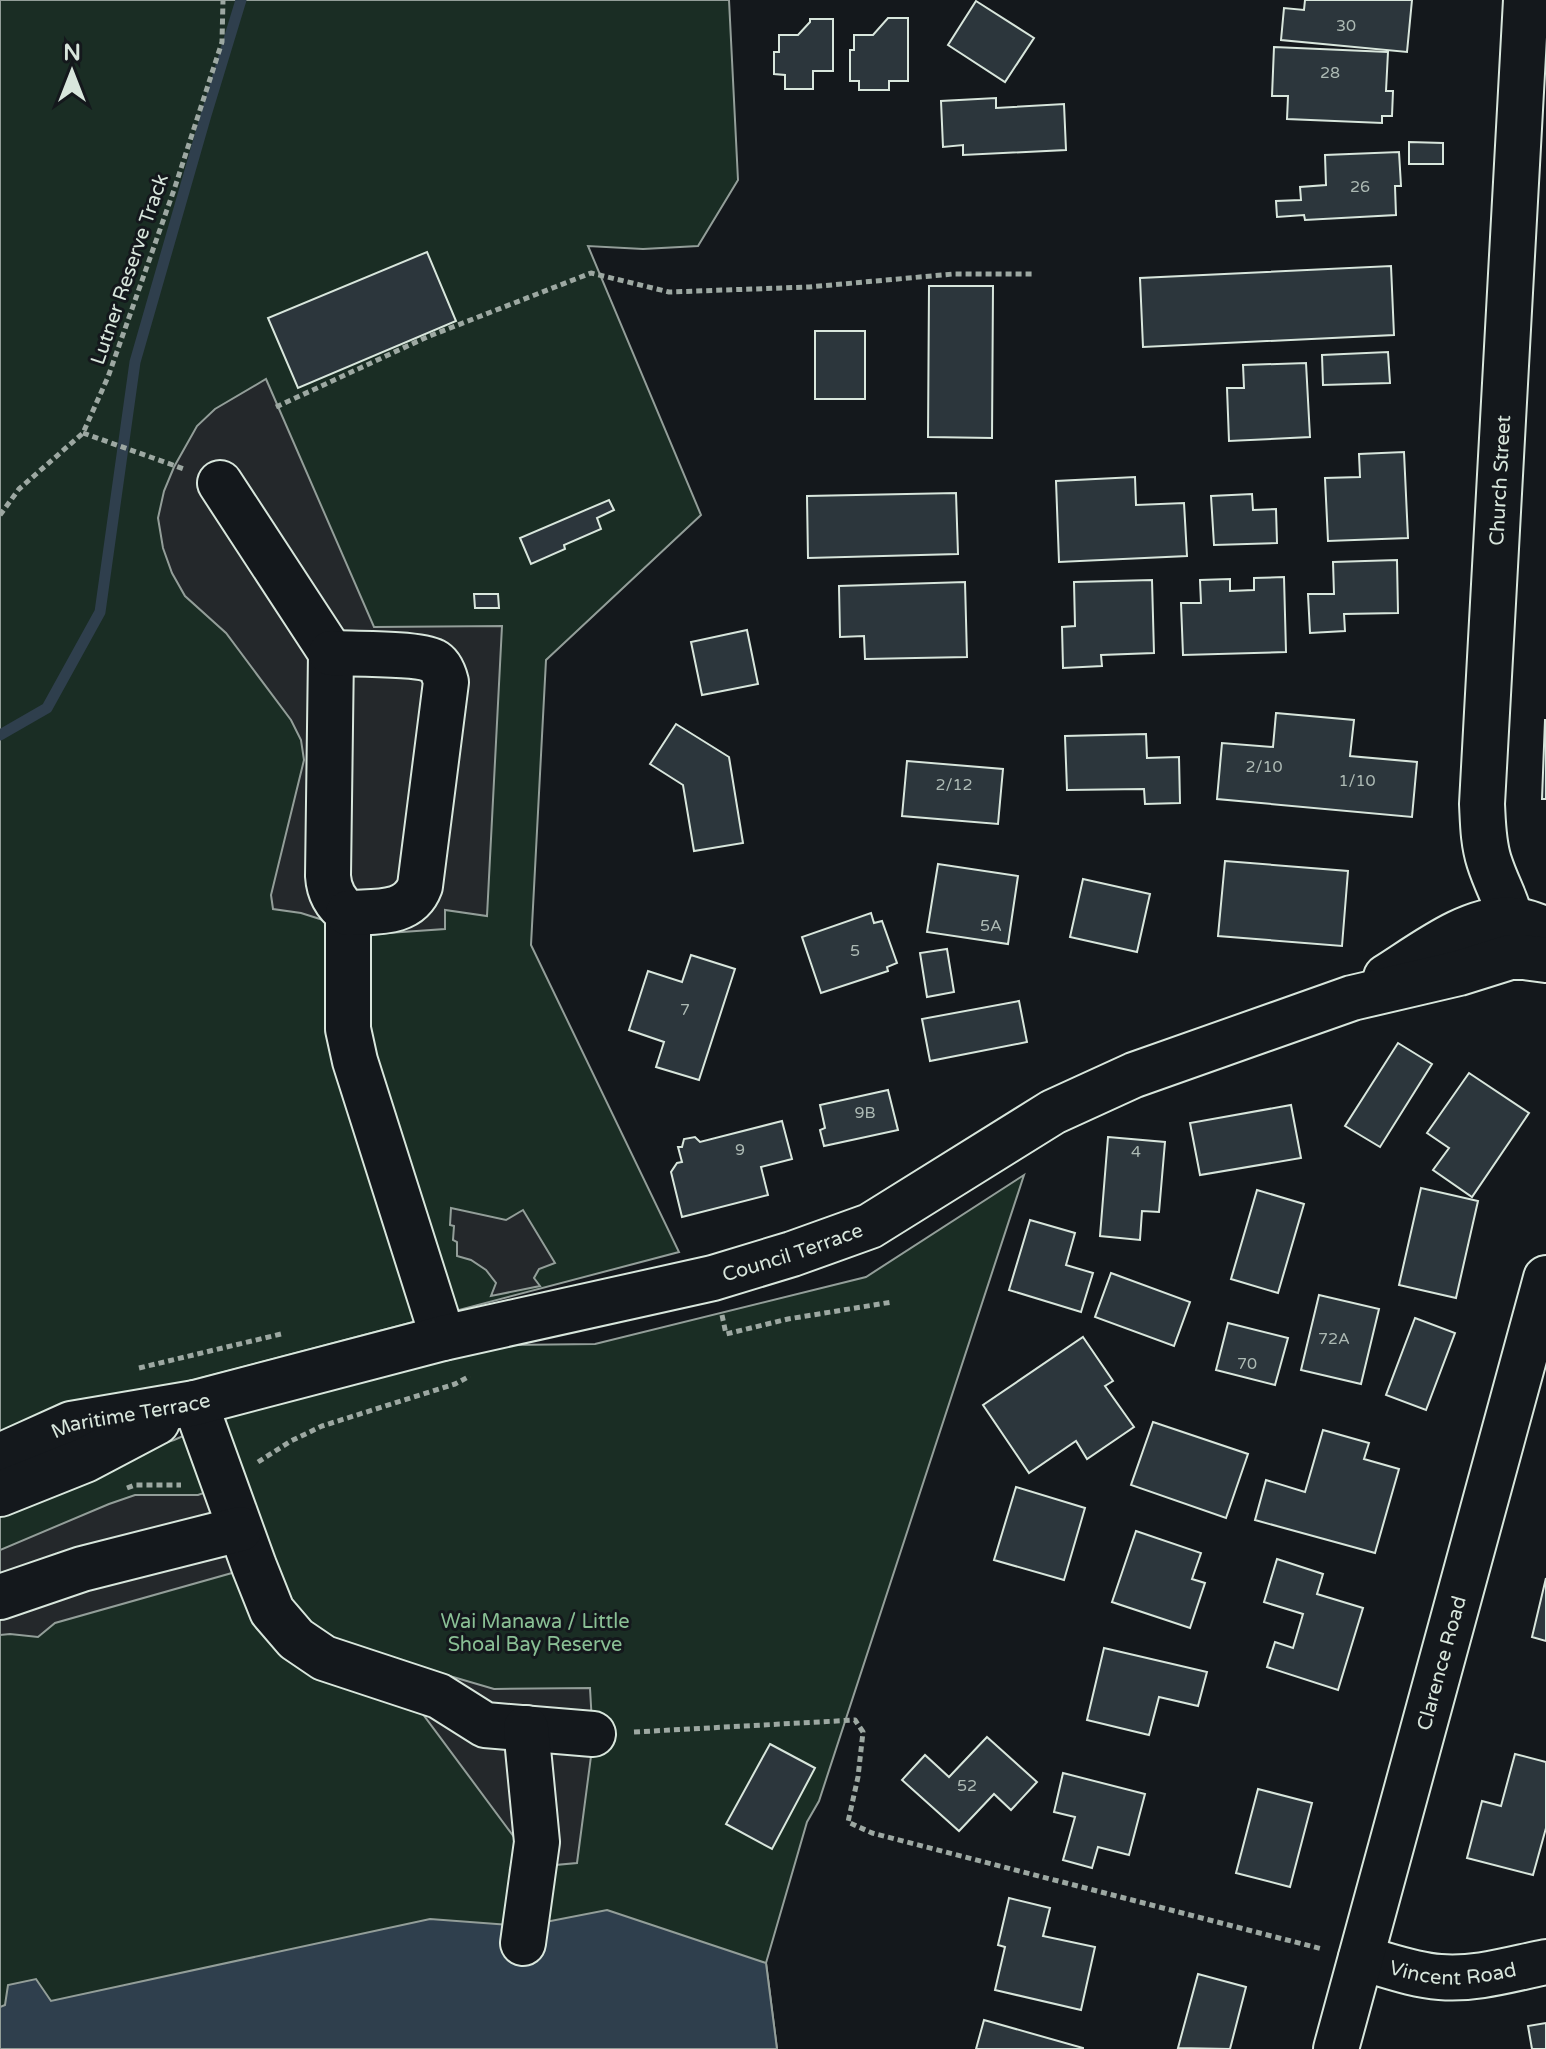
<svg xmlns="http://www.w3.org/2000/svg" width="1546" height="2049" font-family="'Varela Round',sans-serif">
<rect width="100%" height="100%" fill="#14181c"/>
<g fill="#1a2d24" stroke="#939e99" stroke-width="2">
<polygon points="0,0 729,0 738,180 698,246 643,249 588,246 701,515 546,660 531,945 679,1252 72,1412 0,1449"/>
<polygon points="1024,1175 819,1801 807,1822 766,1963 777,2049 0,2049 0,1512 121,1457 174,1440 252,1406 507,1345 595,1344 866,1277"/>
</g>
<g fill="#24282b" stroke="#939e99" stroke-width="2">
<polygon points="266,379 374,627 502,626 487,916 445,910 445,929 373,934 332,933 329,926 323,920 301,913 273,909 271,895 304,760 301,740 291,720 226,633 185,596 172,573 163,548 158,518 164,491 174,467 197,426 215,409"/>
<polygon points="451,1208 506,1220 523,1210 555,1263 539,1269 534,1278 540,1286 491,1296 496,1283 486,1270 471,1260 457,1256 457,1242 453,1240 454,1226 450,1225"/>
<polygon points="212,1490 239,1571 55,1623 38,1637 10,1634 0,1635 0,1550 109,1504 135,1495 198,1495"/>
<polygon points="402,1662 494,1689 590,1688 593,1741 577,1863 510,1869 517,1848 514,1837 408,1694"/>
</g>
<polygon fill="#2f3f4d" stroke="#939e99" stroke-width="2" points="607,1910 766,1963 777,2049 0,2049 0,2007 5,2005 8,1985 36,1979 51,2001 430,1919 525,1926"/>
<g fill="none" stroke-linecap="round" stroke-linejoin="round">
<polyline stroke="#2f3f4d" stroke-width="11" points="0,735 47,708 100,612 135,362 206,115 241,0"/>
</g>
<g fill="#2c363c" stroke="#d8e6dc" stroke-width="2">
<polygon points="1305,0 1412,0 1407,52 1281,40 1284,8 1304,10"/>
<polygon points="976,1 1034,38 1005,82 948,45"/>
<polygon points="888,18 908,18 908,81 889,81 889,90 859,90 859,81 850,81 850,50 854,50 854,35 873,35"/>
<polygon points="810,19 833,19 833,71 813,71 813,89 785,89 785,75 774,74 774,52 779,52 779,35 798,35 810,22"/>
<polygon points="1274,47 1388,52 1386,91 1393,91 1392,116 1382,116 1382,123 1287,119 1288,96 1272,96"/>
<polygon points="996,98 996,108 1064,104 1066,150 963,155 963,145 943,147 941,101"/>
<polygon points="1409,142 1443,143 1443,164 1409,164"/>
<polygon points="1399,152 1401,186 1395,186 1396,215 1305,220 1304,215 1277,217 1276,201 1301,200 1300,187 1326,185 1325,155"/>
<polygon points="427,252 456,321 298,388 268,318"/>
<polygon points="1391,266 1394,335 1143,347 1140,278"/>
<polygon points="929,286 993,286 992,438 928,437"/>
<rect x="815" y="331" width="50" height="68"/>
<polygon points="1388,352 1390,383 1323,385 1322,355"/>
<polygon points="1306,363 1310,437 1229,441 1227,388 1244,388 1243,365"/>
<polygon points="1404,452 1408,538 1328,541 1325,478 1360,477 1359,454"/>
<polygon points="1135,477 1136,505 1184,503 1187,556 1059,562 1056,481"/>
<polygon points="956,493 958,554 808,558 807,496"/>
<polygon points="1252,494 1253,510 1276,509 1277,543 1214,545 1211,496"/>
<polygon points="609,500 614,510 597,518 601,529 564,545 565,549 531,564 520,538"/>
<polygon points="1397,560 1398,613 1344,614 1345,631 1310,633 1308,594 1334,594 1333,562"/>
<polygon points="1284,577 1286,652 1183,655 1181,603 1201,603 1200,580 1230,579 1230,591 1254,590 1254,578"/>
<polygon points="1152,580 1154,653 1101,655 1102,666 1063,668 1062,627 1075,626 1074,582"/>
<polygon points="965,582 967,657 865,659 864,636 840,637 839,586"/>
<polygon points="474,594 498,594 499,608 475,608"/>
<polygon points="747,630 758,684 702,695 691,642"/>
<polygon points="1276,713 1354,720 1350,756 1417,762 1412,817 1217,799 1222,743 1273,747"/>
<polygon points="1545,720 1546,720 1546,799 1542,799"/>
<polygon points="676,724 729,757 743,843 694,851 683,785 650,764"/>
<polygon points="1146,734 1147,758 1179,757 1180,803 1145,804 1144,789 1067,790 1065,736"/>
<polygon points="907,761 1003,769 998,824 902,816"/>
<polygon points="1225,861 1348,871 1342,946 1218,936"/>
<polygon points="938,864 1018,876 1008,944 927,932"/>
<polygon points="1083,879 1150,894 1137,952 1070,937"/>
<polygon points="871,913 874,923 882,921 897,963 887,967 888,971 821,993 802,937"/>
<polygon points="947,949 954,992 927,997 920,953"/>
<polygon points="691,955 735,969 699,1080 656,1067 664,1042 629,1030 648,971 682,982"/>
<polygon points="1019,1001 1027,1042 930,1061 922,1019"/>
<polygon points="1398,1043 1432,1064 1380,1147 1345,1126"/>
<polygon points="1469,1073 1529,1113 1472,1197 1433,1170 1449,1148 1427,1133"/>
<polygon points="888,1090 898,1130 824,1146 820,1130 825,1128 820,1105"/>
<polygon points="1291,1105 1301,1158 1200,1175 1190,1123"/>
<polygon points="782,1121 792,1159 761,1167 768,1195 682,1217 671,1172 677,1163 682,1162 678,1147 682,1147 684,1139 695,1137 700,1142"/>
<polygon points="1108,1137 1165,1142 1159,1212 1142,1211 1140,1240 1100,1236"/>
<polygon points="1421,1188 1478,1201 1456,1298 1399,1285"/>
<polygon points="1257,1190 1304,1204 1278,1293 1231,1279"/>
<polygon points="1030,1220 1075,1233 1066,1265 1093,1273 1081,1312 1009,1290"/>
<polygon points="1111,1273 1190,1302 1174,1346 1095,1317"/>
<polygon points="1319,1295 1379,1309 1361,1384 1301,1370"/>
<polygon points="1415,1318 1455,1333 1426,1410 1386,1395"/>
<polygon points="1228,1323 1288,1338 1275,1385 1216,1370"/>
<polygon points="1083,1337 1113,1381 1105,1386 1134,1427 1087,1459 1076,1441 1029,1473 983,1405"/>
<polygon points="1153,1422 1248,1454 1226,1518 1131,1485"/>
<polygon points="1323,1430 1369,1443 1364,1459 1399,1469 1375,1553 1255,1520 1266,1480 1305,1492"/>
<polygon points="1016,1487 1085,1508 1064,1580 994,1560"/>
<polygon points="1136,1531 1201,1553 1192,1579 1205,1583 1190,1628 1112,1602"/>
<polygon points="1277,1559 1323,1574 1317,1594 1363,1608 1338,1690 1267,1667 1275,1642 1293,1648 1303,1614 1264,1602"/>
<polygon points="1546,1578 1546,1641 1532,1637"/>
<polygon points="1104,1648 1207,1672 1198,1706 1159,1697 1149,1735 1087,1720"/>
<polygon points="987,1737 1037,1782 1011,1810 994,1794 959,1831 902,1780 925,1755 949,1777"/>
<polygon points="770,1744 815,1768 772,1849 726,1824"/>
<polygon points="1515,1754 1546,1762 1546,1828 1533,1875 1467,1858 1482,1801 1501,1806"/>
<polygon points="1063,1773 1145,1794 1129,1855 1098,1847 1092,1868 1063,1860 1075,1817 1054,1812"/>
<polygon points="1258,1789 1312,1803 1290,1887 1236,1873"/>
<polygon points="1009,1898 1050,1908 1043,1936 1095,1947 1081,2010 995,1990 1005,1947 998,1945"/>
<polygon points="1198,1974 1246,1987 1230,2049 1178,2048"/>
<polygon points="984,2020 1083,2048 1083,2049 976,2049"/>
<polygon points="1546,2023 1546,2049 1532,2049 1528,2026"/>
</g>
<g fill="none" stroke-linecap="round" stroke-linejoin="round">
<g stroke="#d8e6dc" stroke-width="48">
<g id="minor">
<path d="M220 483 331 653 328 876C329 892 336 904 348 913V1029L355 1061 443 1338"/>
<path d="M331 653C351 654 419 653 433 661 441 665 444 674 446 682L420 886C409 916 375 911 348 913"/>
<path id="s1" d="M1510 957C1519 915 1501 899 1489 861 1483 842 1483 823 1482 804L1526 0"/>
<path d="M1386 977C1420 956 1470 916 1512 920 1521 920 1529 923 1537 926"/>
<polyline points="195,1403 254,1566 272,1611 296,1639 324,1658 439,1696 485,1725 593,1734"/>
<path id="s2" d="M0 1456 71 1424 195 1403 443 1338 713 1278 792 1254 870 1226 1053 1112 1134 1075 1352 998 1459 973 1510 957H1524L1546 960"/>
<polyline points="0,1494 85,1460 157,1422"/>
<polyline points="0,1597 82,1569 240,1529"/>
<polyline points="523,1943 537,1842 526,1728"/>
<path id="s3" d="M1361 1958C1387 1965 1413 1975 1440 1977 1476 1980 1511 1969 1546 1962"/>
<path id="s4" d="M1336 2049 1546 1278"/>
</g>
</g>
<g stroke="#9da8a2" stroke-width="5" stroke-dasharray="6 4" stroke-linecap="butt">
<polyline points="276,407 427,337 591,273 669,292 809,287 953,274 1034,274"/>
<polyline points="83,433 184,469"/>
<polyline points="0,515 19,489 83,433 108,377 175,187 222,42 223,0"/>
<polyline points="722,1315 726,1334 788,1319 892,1302"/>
<polyline points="139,1368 281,1334"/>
<polyline points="258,1462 291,1441 322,1426 455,1384 470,1376"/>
<polyline points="127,1488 135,1485 181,1485"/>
<polyline points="634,1732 855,1720 863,1732 858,1777 848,1822 872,1833 1322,1949"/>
</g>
<use href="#minor" stroke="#14181c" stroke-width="44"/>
</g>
<g text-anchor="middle" stroke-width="6" stroke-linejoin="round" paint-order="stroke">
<g font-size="16" fill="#adbab4">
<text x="1346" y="31">30</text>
<text x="1330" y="78">28</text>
<text x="1360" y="192">26</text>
<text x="1264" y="772">2/10</text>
<text x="1357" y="786">1/10</text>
<text x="954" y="790">2/12</text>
<text x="991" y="931">5A</text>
<text x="855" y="956">5</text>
<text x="685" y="1015">7</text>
<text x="865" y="1118">9B</text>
<text x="740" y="1155">9</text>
<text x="1136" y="1157">4</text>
<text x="1334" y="1344">72A</text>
<text x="1247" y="1369">70</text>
<text x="967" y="1791">52</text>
</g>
<g font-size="20" fill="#d8e6dc" stroke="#14181c">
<text transform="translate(129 269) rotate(-71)" y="7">Lutner Reserve Track</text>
<text dy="7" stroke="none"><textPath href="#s1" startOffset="482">Church Street</textPath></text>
<text dy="7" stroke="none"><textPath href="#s2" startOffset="820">Council Terrace</textPath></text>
<text dy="7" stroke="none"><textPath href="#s2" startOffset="138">Maritime Terrace</textPath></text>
<text dy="7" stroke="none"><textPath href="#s4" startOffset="400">Clarence Road</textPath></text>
<text dy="7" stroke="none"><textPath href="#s3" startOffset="94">Vincent Road</textPath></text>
</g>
<g font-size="20" fill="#8ac095" stroke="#14181c">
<text x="535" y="1628">Wai Manawa / Little<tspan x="535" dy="23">Shoal Bay Reserve</tspan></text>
</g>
</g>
<g transform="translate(72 72)" stroke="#14181c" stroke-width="6" paint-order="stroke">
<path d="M0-6L14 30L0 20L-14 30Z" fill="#d8e6dc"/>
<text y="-12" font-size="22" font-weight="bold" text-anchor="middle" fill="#d8e6dc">N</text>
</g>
</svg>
